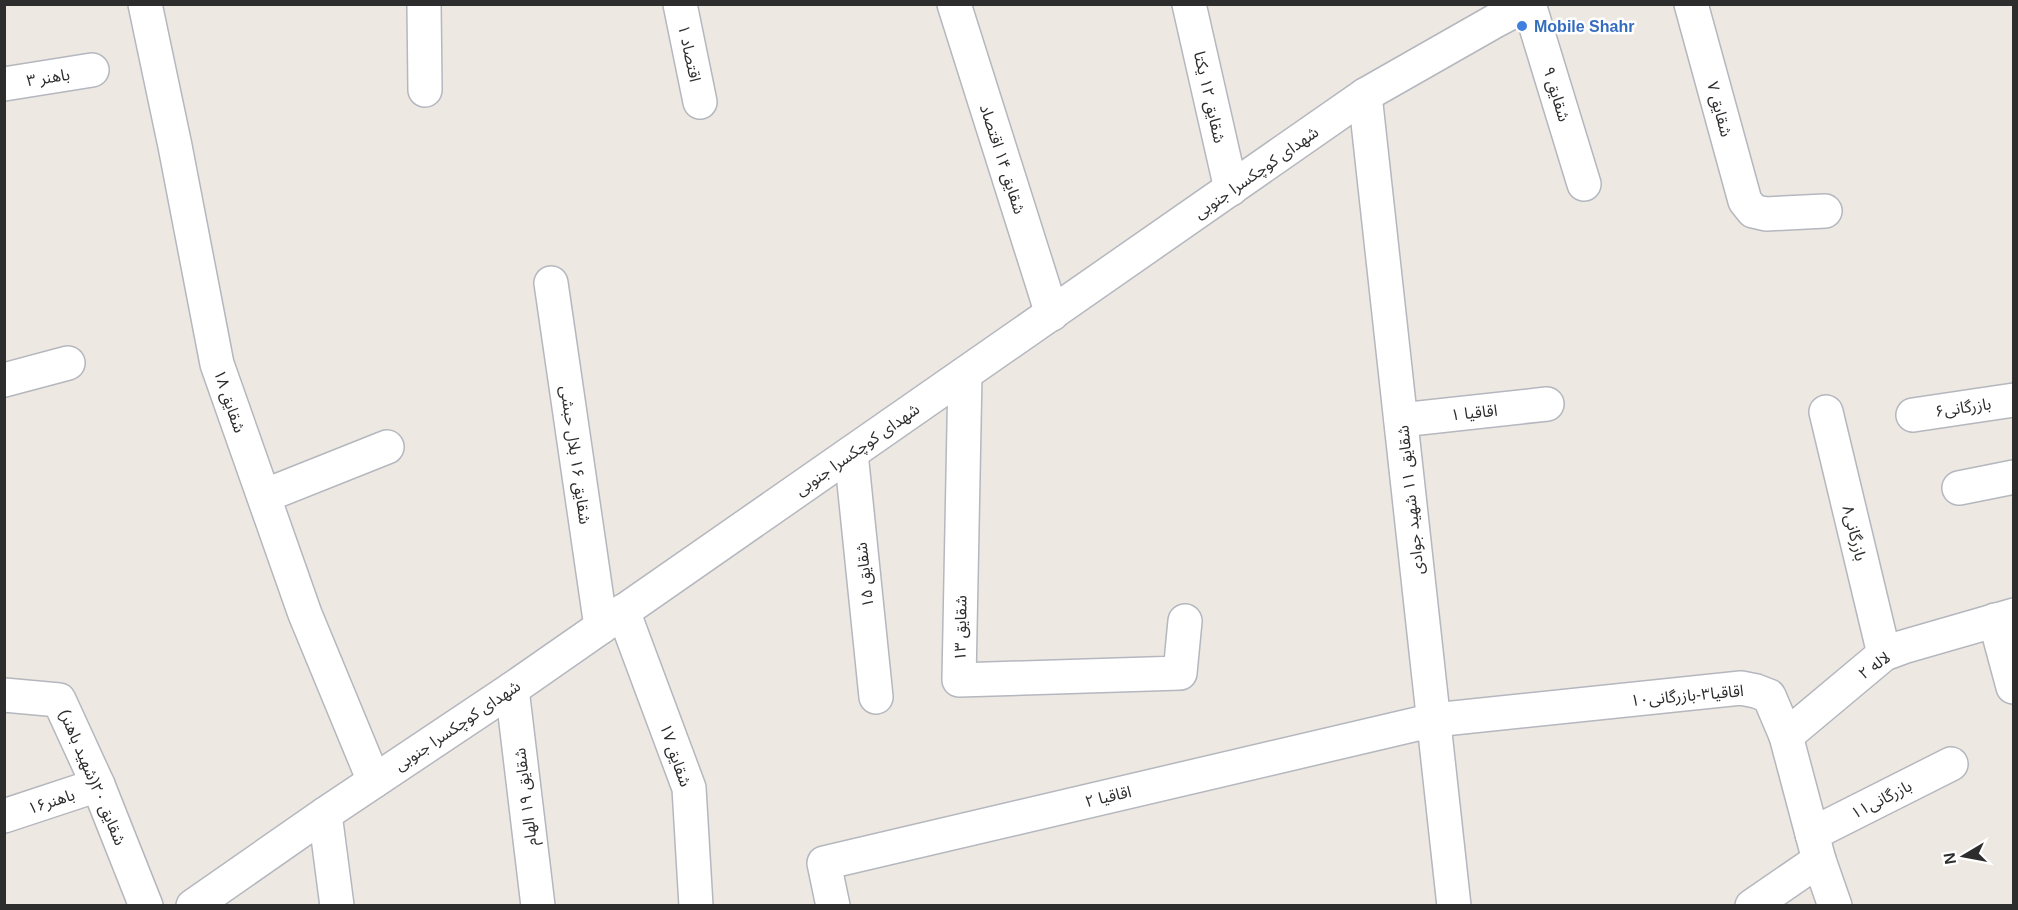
<svg xmlns="http://www.w3.org/2000/svg" width="2018" height="910" font-family="Arial,'Noto Sans Arabic',sans-serif">
<rect width="100%" height="100%" fill="#ede8e2"/>
<g fill="none" stroke-linecap="round" stroke-linejoin="round">
<g stroke="#b5b7bf" stroke-width="36">
<g id="street">
<polyline points="145,4 175,146 217,364 305,614 374,781"/>
<polyline points="424,4 425,90"/>
<polyline points="680,4 700,102"/>
<polyline points="954,4 1052,314"/>
<polyline points="1189,4 1231,189"/>
<polyline points="1529,4 1584,184"/>
<polyline points="1691,4 1745,201 1753,211 1766,214 1825,211"/>
<polyline points="4,84 92,70"/>
<polyline points="1365,95 1454,906"/>
<polyline points="551,283 601,627"/>
<polyline points="965,374 959,680 1180,673 1185,621"/>
<polyline points="4,380 68,363"/>
<polyline points="1826,412 1884,654"/>
<polyline points="1913,415 2014,400"/>
<polyline points="1401,420 1547,404"/>
<polyline points="851,453 876,697"/>
<polyline points="1959,488 2014,477"/>
<polyline points="264,496 387,447"/>
<polyline points="623,611 689,788 696,906"/>
<polyline points="1995,620 2013,687"/>
<polyline points="512,689 538,906"/>
<polyline points="4,695 59,700 98,785 146,906"/>
<polyline points="1786,736 1884,654 1903,647 2014,615"/>
<polyline points="325,814 337,906"/>
<polyline points="4,816 98,785"/>
<polyline points="1812,834 1951,764"/>
<polyline points="833,906 824,863 1434,720 1741,688 1756,691 1769,696 1786,736 1819,860"/>
<polyline points="1752,906 1819,860 1835,906"/>
</g>
</g>
<g stroke="#b5b7bf" stroke-width="36">
<polyline id="secondary" points="193,906 325,814 512,689 1365,95 1495,21 1527,4"/>
</g>
<use href="#street" stroke="#fff" stroke-width="33"/>
<use href="#secondary" stroke="#fff" stroke-width="33"/>
</g>
<circle fill="#3f7fe0" stroke="#fff" stroke-width="2" cx="1522" cy="26" r="6"/>
<g text-anchor="middle" stroke-width="5" stroke-linejoin="round" paint-order="stroke">
<g font-size="16" font-weight="bold" fill="#366cbe" stroke="#fff" text-anchor="start">
<text x="1534" y="32">Mobile Shahr</text>
</g>
<g font-size="16" fill="#2d2d2d" stroke="#fff">
<text transform="translate(690 53) rotate(78)" y="6">اقتصاد ۱</text>
<text transform="translate(48 77) rotate(-9)" y="6">باهنر ۳</text>
<text transform="translate(1557 94) rotate(73)" y="6">شقایق ۹</text>
<text transform="translate(1210 97) rotate(77)" y="6">شقایق ۱۲ یکتا</text>
<text transform="translate(1720 109) rotate(75)" y="6">شقایق ۷</text>
<text transform="translate(1003 159) rotate(72)" y="6">شقایق ۱۴ اقتصاد</text>
<text transform="translate(1256 172) rotate(-35)" y="6">شهدای کوچکسرا جنوبی</text>
<text transform="translate(230 401) rotate(71)" y="6">شقایق ۱۸</text>
<text transform="translate(1963 407) rotate(-8)" y="6">بازرگانی۶</text>
<text transform="translate(1474 412) rotate(-6)" y="6">اقاقیا ۱</text>
<text transform="translate(857 449) rotate(-35)" y="6">شهدای کوچکسرا جنوبی</text>
<text transform="translate(576 455) rotate(82)" y="6">شقایق ۱۶ بلال حبشی</text>
<text transform="translate(1410 500) rotate(-96)" y="6">شقایق ۱۱ شهید جوادی</text>
<text transform="translate(1855 533) rotate(76)" y="6">بازرگانی۸</text>
<text transform="translate(864 575) rotate(-96)" y="6">شقایق ۱۵</text>
<text transform="translate(960 628) rotate(-89)" y="6">شقایق ۱۳</text>
<text transform="translate(1874 665) rotate(-36)" y="6">لاله ۲</text>
<text transform="translate(1687 695) rotate(-5)" y="6">اقاقیا۳-بازرگانی۱۰</text>
<text transform="translate(457 725) rotate(-34)" y="6">شهدای کوچکسرا جنوبی</text>
<text transform="translate(676 755) rotate(71)" y="6">شقایق ۱۷</text>
<text transform="translate(93 777) rotate(67)" y="6">شقایق ۲۰(شهید باهنر)</text>
<text transform="translate(1108 796) rotate(-13)" y="6">اقاقیا ۲</text>
<text transform="translate(525 797) rotate(-97)" y="6">شقایق ۱۹ الهام</text>
<text transform="translate(1881 799) rotate(-27)" y="6">بازرگانی۱۱</text>
<text transform="translate(51 801) rotate(-18)" y="6">باهنر۱۶</text>
</g>
</g>
<rect width="2018" height="910" fill="none" stroke="#2d2d2d" stroke-width="12"/>
<g transform="translate(1964 856) rotate(260)" stroke="#ffffff" stroke-width="4.5" paint-order="stroke">
<path d="M0-4.5L10 22L0 15L-10 22Z" fill="#2d2d2d"/>
<text y="-9" font-size="16" font-weight="bold" text-anchor="middle" fill="#2d2d2d">N</text>
</g>
</svg>
